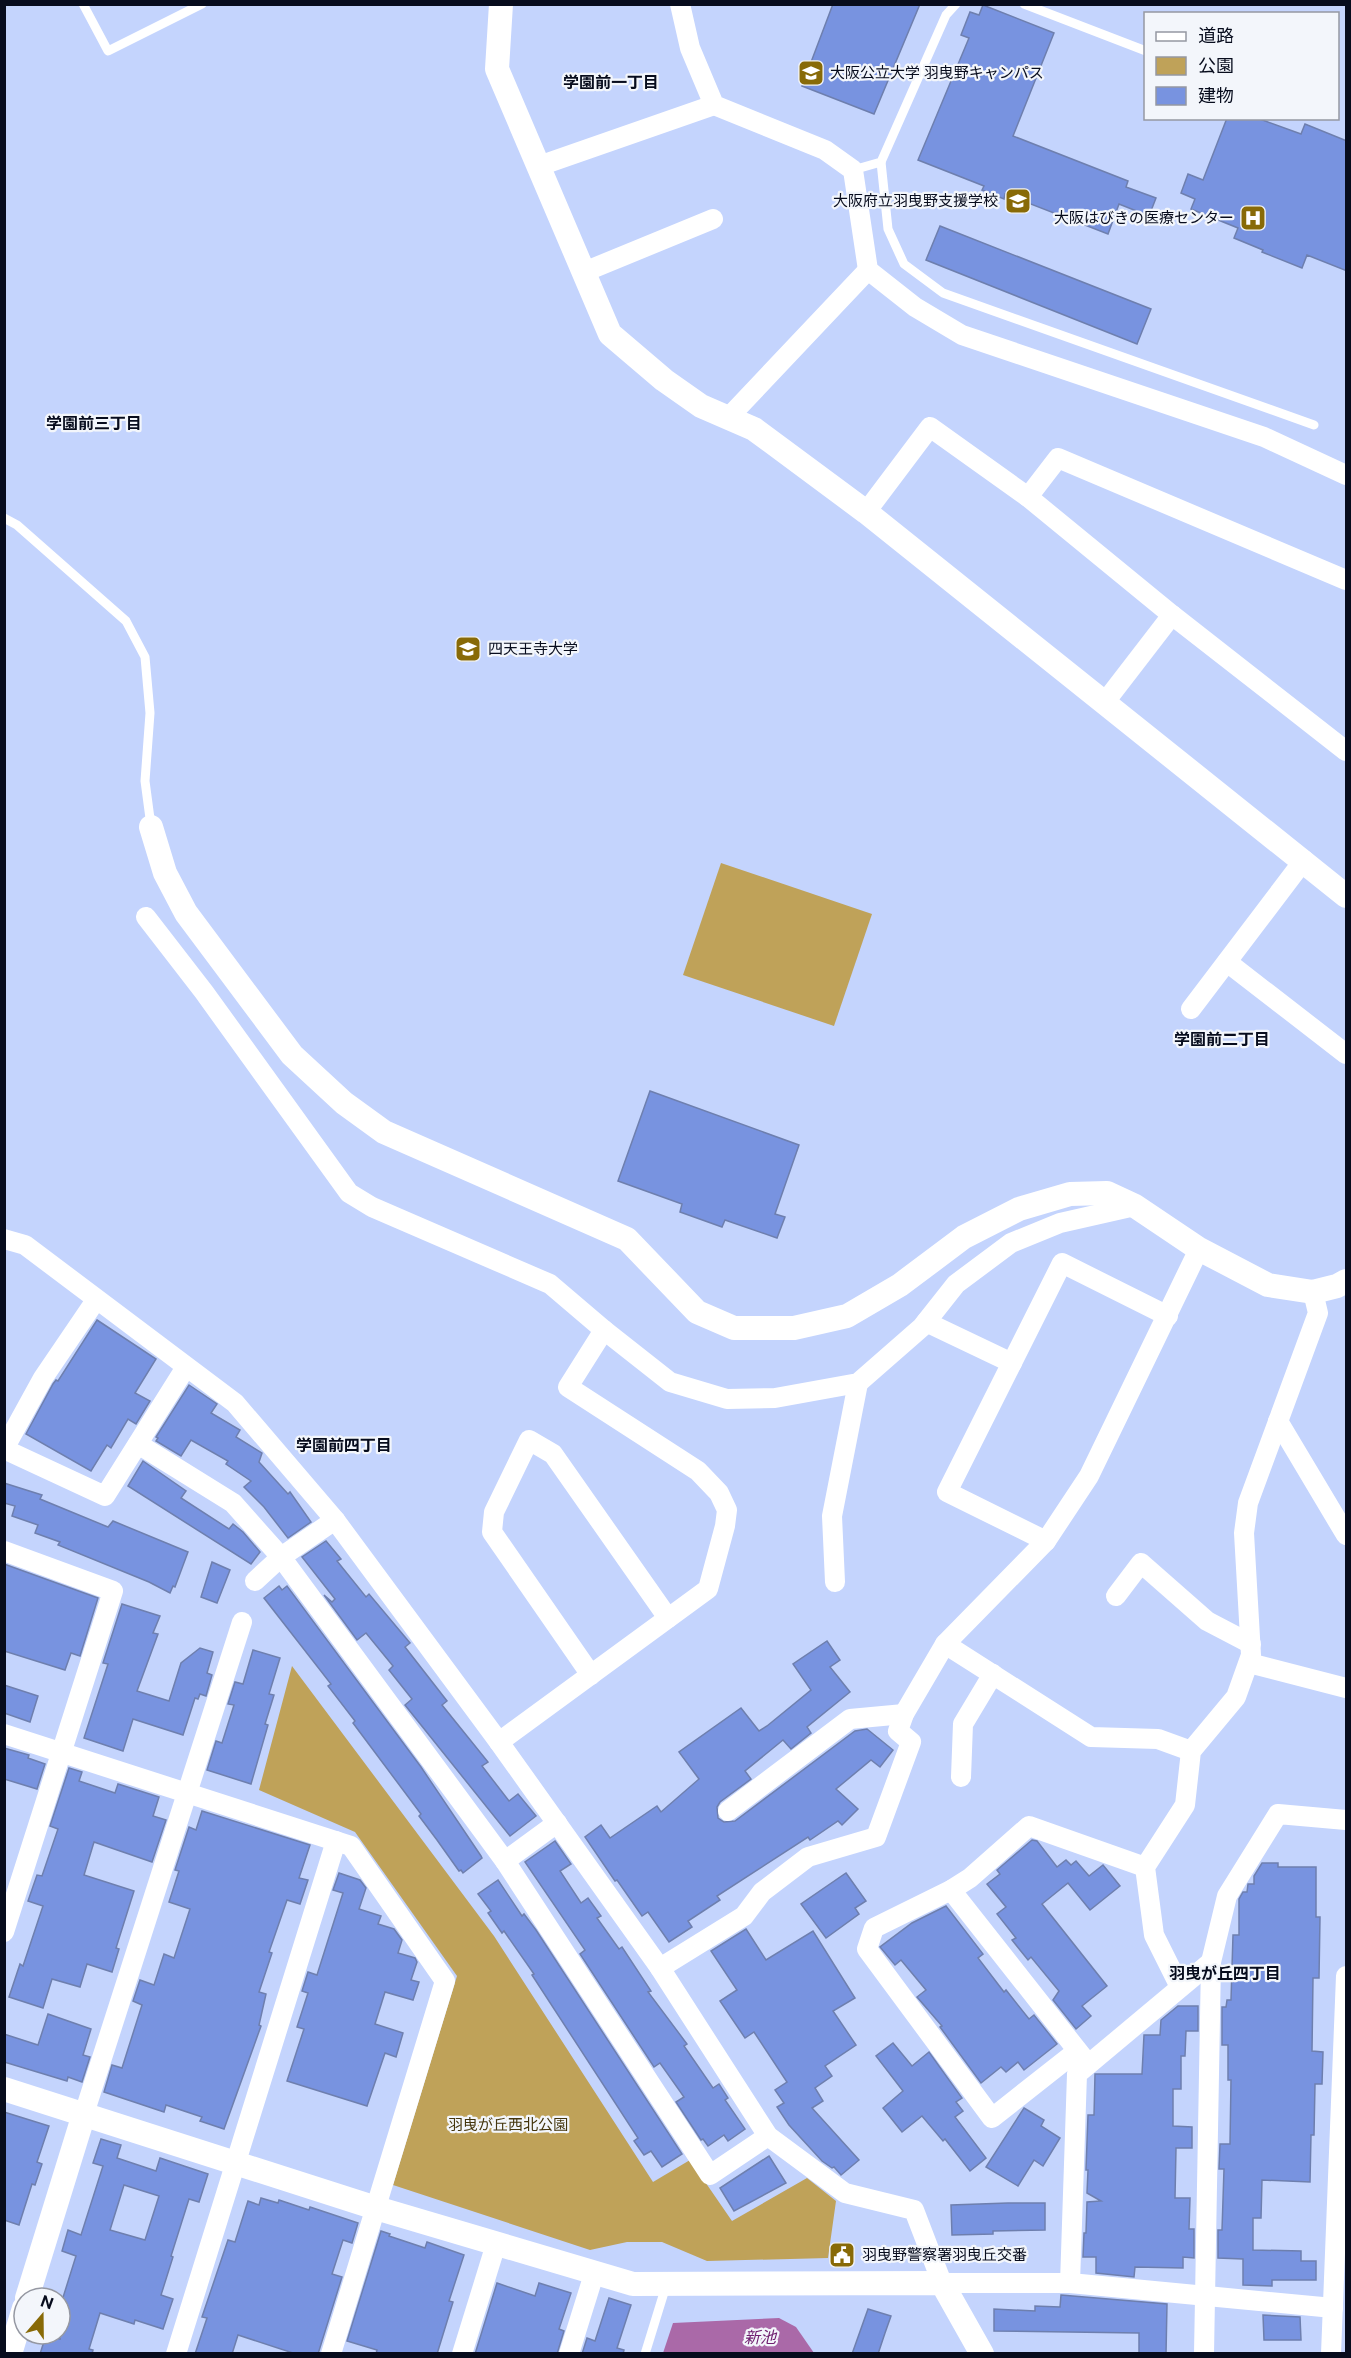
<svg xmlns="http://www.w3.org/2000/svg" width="1351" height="2358" font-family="'Public Sans','Noto Sans JP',sans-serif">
<rect width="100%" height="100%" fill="#c4d4fd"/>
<g fill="#bfa259">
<polygon points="721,863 872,914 834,1026 683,975"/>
<polygon points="292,1666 494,1936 653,2182 690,2160 732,2221 807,2178 836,2201 828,2258 707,2261 662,2242 627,2242 590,2250 393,2185 457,1976 355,1832 259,1790"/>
</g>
<polygon fill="#aa69a8" points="779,2318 796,2327 814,2353 663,2353 673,2323"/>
<g fill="#7893e0" stroke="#6e7fae" stroke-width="1.5" fill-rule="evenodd">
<polygon points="833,4 920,4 874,114 802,86"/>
<polygon points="983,5 1054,33 1013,136 1128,181 1126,187 1156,198 1149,216 1119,204 1108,234 1005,194 1004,199 982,190 984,186 918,160 969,38 961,35 970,12 979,15"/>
<polygon points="1227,118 1257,118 1301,134 1305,124 1347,141 1347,271 1307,255 1302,268 1262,252 1263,250 1234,238 1238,228 1191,209 1195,199 1181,193 1188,174 1203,180"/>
<polygon points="940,226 1151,309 1137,344 926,260"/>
<polygon points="650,1091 799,1145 775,1214 785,1217 777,1238 725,1220 722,1227 680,1212 682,1204 618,1181"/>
<polygon points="97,1320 156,1359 135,1393 150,1401 136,1424 128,1419 111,1448 107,1445 91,1471 26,1434 53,1384 56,1380 58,1381"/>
<polygon points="189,1385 217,1404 211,1413 240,1430 236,1437 262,1453 259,1462 288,1494 290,1492 311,1522 288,1538 264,1507 244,1487 251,1481 226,1464 228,1461 191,1440 181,1456 156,1441 158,1438 156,1437"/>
<polygon points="143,1461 186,1491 181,1498 229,1529 233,1524 243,1532 260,1552 251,1564 128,1486"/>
<polygon points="4,1483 42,1495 40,1499 108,1527 113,1521 188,1552 175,1587 173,1586 170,1593 149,1582 58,1545 60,1542 35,1533 38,1525 12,1516 15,1506 4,1503"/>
<polygon points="326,1541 341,1559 337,1561 366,1597 369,1594 410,1643 405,1647 447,1701 442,1705 488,1762 482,1766 509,1801 518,1794 536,1816 510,1836 405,1705 412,1699 389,1670 393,1666 366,1633 357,1640 324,1595 332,1602 335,1599 302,1557"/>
<polygon points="212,1562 230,1570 217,1603 201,1597"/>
<polygon points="4,1564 98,1598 80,1656 71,1653 65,1670 4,1651"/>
<polygon points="279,1586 282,1590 287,1586 421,1767 481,1856 482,1858 463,1873 461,1870 459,1871 437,1840 419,1816 421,1814 353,1723 355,1721 328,1686 331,1684 264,1598"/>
<polygon points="122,1604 160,1616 153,1633 158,1634 137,1691 169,1701 181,1663 200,1648 213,1652 207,1673 212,1675 206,1696 200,1694 198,1699 195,1698 183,1735 133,1719 123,1751 84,1738 108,1664 103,1663"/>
<polygon points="827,1641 840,1660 830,1667 850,1692 807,1727 811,1733 791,1749 783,1740 745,1771 751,1779 720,1802 717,1807 718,1818 724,1822 735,1821 855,1731 867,1729 893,1750 880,1767 871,1760 836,1789 858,1809 842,1825 838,1821 810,1840 808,1837 717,1896 720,1900 688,1921 692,1927 669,1942 648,1912 642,1916 617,1880 615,1881 585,1837 601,1825 610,1838 657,1806 661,1812 699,1779 679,1752 741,1708 759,1731 767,1726 811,1690 793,1664"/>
<polygon points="253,1650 280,1658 269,1694 274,1695 265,1724 268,1725 251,1784 207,1770 216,1741 222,1743 234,1705 228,1704 235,1682 243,1684"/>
<polygon points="4,1685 38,1696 30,1722 4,1713"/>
<polygon points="4,1748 29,1755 28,1758 45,1764 37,1789 4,1779"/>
<polygon points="69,1768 82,1772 79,1781 115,1793 118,1784 159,1797 153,1816 166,1820 152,1862 94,1842 84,1875 134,1891 116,1948 119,1949 112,1972 87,1964 80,1987 52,1979 43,2008 9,1997 20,1964 23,1966 43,1906 28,1901 37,1875 42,1876 58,1829 50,1826"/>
<polygon points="202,1811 310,1845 299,1878 308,1880 300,1904 287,1900 269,1952 272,1953 259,1992 266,1994 259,2025 261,2026 224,2129 200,2121 202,2117 166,2105 164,2112 104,2092 112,2065 122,2068 142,2005 133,2001 140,1980 154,1985 164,1954 174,1958 190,1909 169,1902 179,1871 175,1870 189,1827 196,1830"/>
<polygon points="1032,1840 1037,1841 1057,1867 1066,1860 1071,1865 1076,1861 1089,1876 1103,1865 1120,1886 1090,1910 1068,1883 1042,1904 1107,1986 1082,2006 1091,2016 1076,2029 1053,2000 1059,1991 1031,1957 1028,1960 1012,1940 1016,1938 997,1914 1006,1907 987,1884 1000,1874 997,1870"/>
<polygon points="555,1841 571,1864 560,1871 581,1903 588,1898 601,1916 597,1918 619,1949 622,1947 651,1991 648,1992 687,2044 684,2046 713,2088 719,2084 728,2098 725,2100 745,2129 728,2141 724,2135 708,2146 703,2139 701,2140 676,2102 684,2097 660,2063 654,2067 580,1954 585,1950 525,1862"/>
<polygon points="1262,1863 1278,1863 1278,1867 1316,1867 1316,1917 1320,1917 1319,1978 1313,1978 1312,2051 1323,2052 1322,2084 1315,2084 1314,2135 1311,2135 1310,2182 1262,2180 1261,2218 1253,2218 1253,2250 1301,2251 1301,2261 1316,2261 1316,2280 1272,2280 1272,2286 1243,2285 1243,2259 1218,2258 1218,2230 1222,2230 1224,2169 1219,2169 1220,2144 1230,2144 1231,2080 1228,2080 1228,2045 1222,2045 1222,2007 1226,2007 1227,2000 1231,2000 1233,1935 1239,1935 1239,1899 1243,1892 1247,1892 1248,1884 1254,1884 1254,1876"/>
<polygon points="339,1873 360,1880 366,1888 359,1909 381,1916 378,1924 394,1929 402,1940 398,1953 415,1958 417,1962 411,1980 419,1982 413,2000 385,1992 375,2024 403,2033 396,2057 385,2053 367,2106 287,2081 304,2029 297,2027 308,1993 302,1991 308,1972 317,1975 343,1893 333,1890"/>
<polygon points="846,1873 866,1901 855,1908 859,1914 826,1938 801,1904"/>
<polygon points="498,1880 522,1916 524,1914 536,1930 682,2154 662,2167 651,2151 644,2155 634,2141 638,2138 532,1975 534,1974 504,1931 502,1933 488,1913 491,1911 478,1894"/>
<polygon points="946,1906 983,1954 978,1958 1004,1992 1006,1990 1029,2019 1034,2015 1057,2044 1024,2070 1018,2062 1006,2072 1001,2067 981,2083 940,2027 942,2026 917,1997 926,1990 901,1960 895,1965 880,1947 912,1923"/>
<polygon points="746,1929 766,1960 813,1931 855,1998 833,2011 856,2045 825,2066 832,2076 815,2088 823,2101 812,2108 859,2160 841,2175 834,2167 832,2168 822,2161 789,2125 777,2107 784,2103 775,2090 787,2082 754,2032 745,2038 720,2001 737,1990 711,1951"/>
<polygon points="1178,2006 1198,2006 1198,2031 1186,2031 1185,2056 1181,2056 1181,2089 1173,2089 1173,2126 1192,2127 1192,2148 1176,2148 1175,2198 1190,2198 1189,2229 1194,2229 1194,2258 1183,2257 1183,2268 1135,2267 1134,2277 1096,2273 1096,2257 1083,2257 1084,2233 1086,2233 1087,2202 1101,2201 1087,2193 1088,2170 1086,2170 1088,2115 1094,2115 1095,2074 1142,2074 1144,2035 1160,2035 1161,2020"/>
<polygon points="48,2014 91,2029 83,2055 90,2057 82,2082 68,2077 67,2081 4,2062 4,2034 38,2045"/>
<polygon points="893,2043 912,2066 929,2052 962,2098 956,2102 963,2111 955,2117 986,2158 970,2171 945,2139 943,2141 922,2116 902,2132 883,2108 903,2091 876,2056"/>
<polygon points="1024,2108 1044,2120 1041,2126 1060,2138 1043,2166 1034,2160 1018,2186 986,2167"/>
<polygon points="4,2112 49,2126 37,2162 42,2164 35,2185 32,2184 19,2225 4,2220"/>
<path d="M101 2139 121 2145 117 2158 156 2171 160 2158 208 2174 199 2202 189 2199 171 2256 173 2257 161 2295 173 2299 163 2329 135 2320 134 2324 100 2313 89 2349 93 2350 92 2354H40L46 2335 60 2339V2307L76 2256 62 2251 68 2230 81 2235 103 2166 93 2163ZM124 2185 159 2196 145 2240 110 2230Z"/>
<polygon points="769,2156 786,2183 734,2211 720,2188"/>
<polygon points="261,2198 278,2203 279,2200 309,2210 310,2207 358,2223 352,2243 343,2240 332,2274 342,2277 318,2354 296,2354 238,2335 232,2354 195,2354 207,2318 202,2317 228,2240 235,2242 248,2201 259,2205"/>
<polygon points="1008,2203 1045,2203 1045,2230 993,2231 993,2234 952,2235 951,2205"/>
<polygon points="381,2231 390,2234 389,2236 425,2248 427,2242 464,2255 449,2301 453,2302 437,2354 376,2354 377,2350 347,2341"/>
<polygon points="497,2283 535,2296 539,2283 571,2293 559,2329 564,2331 557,2354 475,2354"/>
<polygon points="1061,2295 1167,2304 1166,2354 1139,2354 1139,2333 994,2331 994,2309 1035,2311 1035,2306 1060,2307"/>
<polygon points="609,2298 631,2305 617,2348 624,2350 623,2354 582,2354 587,2338 595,2341"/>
<polygon points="868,2309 891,2316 885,2333 878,2354 852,2354"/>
<polygon points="1263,2315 1300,2317 1301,2340 1264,2340"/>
</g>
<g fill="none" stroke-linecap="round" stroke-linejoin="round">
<g stroke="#fff" stroke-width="9">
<polyline points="83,4 108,51 202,4"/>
<polyline points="1024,4 1146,51"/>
<polyline points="881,162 888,229 904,264 943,293 1314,425"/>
<polyline points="853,170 881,162 946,15 956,4"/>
<polyline points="4,518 17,525 126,621 145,657 150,713 145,781 151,826"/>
<polyline points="645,2354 666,2286"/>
</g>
<g stroke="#fff" stroke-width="20">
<polyline points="680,4 690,48 714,105 825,150 853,170 868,270 915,307 962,335 1264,437 1346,475"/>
<polyline points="539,166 714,105"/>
<polyline points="584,272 713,219"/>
<polyline points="728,418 868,270"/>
<polyline points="1028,497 1058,458 1346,580"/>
<polyline points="866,512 930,427 1028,497 1172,615 1346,751"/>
<polyline points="1105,702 1172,615"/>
<polyline points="146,917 204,992 349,1193 372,1207 550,1284 604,1330 670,1382 727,1399 775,1398 858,1383 922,1327 956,1284 1011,1243 1060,1223 1135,1206"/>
<polyline points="1227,962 1346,1054"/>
<polyline points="1191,1009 1304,860"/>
<polyline points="4,1239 25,1245 235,1403 335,1520 499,1742 660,1968 768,2136 845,2193 914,2210 942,2283 1070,2283 1333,2308"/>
<polyline points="926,1322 1012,1363"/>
<polyline points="1278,1421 1346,1535"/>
<polyline points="138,1444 233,1503 281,1557 505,1861 710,2175 768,2136"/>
<polyline points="4,1449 105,1496 186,1367"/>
<polyline points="4,1449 43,1378 96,1300"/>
<polyline points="1046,1541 947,1492 1062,1263 1168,1316"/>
<polyline points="4,1551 113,1591 4,1932"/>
<polyline points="255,1581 281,1557 335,1520"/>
<polyline points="835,1582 832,1516 858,1383"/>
<polyline points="1116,1596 1141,1563 1207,1621 1251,1644"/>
<polyline points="945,1644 1091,1737 1158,1739 1191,1751"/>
<polyline points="1249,1663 1346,1688"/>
<polyline points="591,1675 492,1532 494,1512 529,1440 553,1454 668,1618"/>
<polyline points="4,1734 351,1846 445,1981 331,2354"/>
<polyline points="499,1742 708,1589 725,1526 727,1510 719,1493 698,1471 568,1387 604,1330"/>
<polyline points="961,1777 963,1724 993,1674"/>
<polyline points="728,1811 850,1719 904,1714"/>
<polyline points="505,1861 557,1823"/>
<polyline points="951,1890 1085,2060"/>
<polyline points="660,1968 744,1916 762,1892 808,1857 876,1837 911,1742 898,1731 904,1714 945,1644 1046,1541 1089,1476 1199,1249"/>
<polyline points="1180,1987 1154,1935 1145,1867 1185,1805 1191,1751 1236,1697 1251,1655 1244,1533 1248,1503 1318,1313 1313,1292"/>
<polyline points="1077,2051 992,2118 867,1949 874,1928 951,1890 970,1878 1029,1826 1145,1867"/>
<polyline points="84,2114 242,1622"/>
<polyline points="1070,2283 1077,2074 1211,1962"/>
<polyline points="176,2354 336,1841"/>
<polyline points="462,2354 496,2244"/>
<polyline points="569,2354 594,2274"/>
<polyline points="1204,2354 1211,1962 1227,1896 1278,1814 1346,1820"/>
<polyline points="1331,2354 1346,1976"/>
</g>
<g stroke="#fff" stroke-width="24">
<polyline points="501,4 497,69 610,334 664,380 701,406 754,429 866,512 1346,896"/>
<polyline points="151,827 165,873 186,913 292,1055 344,1103 384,1132 627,1239 697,1312 734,1328 794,1328 847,1316 900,1285 964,1237 1019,1209 1070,1194 1107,1193 1135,1206 1199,1249 1268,1285 1313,1292 1337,1286 1346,1281"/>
<polyline points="4,2089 376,2208 633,2284 942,2283 982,2354"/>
<polyline points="27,2298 84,2114"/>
<polyline points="10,2354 24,2308"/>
</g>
</g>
<defs>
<g id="university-square" transform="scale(1.35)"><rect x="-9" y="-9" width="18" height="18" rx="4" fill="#886a07" stroke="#f3f6fb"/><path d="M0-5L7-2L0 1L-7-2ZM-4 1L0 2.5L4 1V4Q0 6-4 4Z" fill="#fff"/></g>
<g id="school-square" transform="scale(1.35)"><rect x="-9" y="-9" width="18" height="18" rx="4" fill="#886a07" stroke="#f3f6fb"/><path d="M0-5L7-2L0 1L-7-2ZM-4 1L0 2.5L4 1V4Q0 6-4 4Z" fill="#fff"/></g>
<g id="hospital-square" transform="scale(1.35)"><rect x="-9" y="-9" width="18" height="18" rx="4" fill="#886a07" stroke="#f3f6fb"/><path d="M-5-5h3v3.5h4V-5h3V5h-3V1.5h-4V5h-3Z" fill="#fff"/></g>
<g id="civic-square" transform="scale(1.35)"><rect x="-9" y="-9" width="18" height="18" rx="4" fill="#886a07" stroke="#f3f6fb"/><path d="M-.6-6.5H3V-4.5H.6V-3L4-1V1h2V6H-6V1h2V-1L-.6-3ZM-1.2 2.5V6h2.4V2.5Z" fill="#fff"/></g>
</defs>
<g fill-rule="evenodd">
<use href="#university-square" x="811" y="73"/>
<use href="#school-square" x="1018" y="201"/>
<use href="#hospital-square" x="1253" y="218"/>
<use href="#university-square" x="468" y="649"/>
<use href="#civic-square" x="842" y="2255"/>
</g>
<g text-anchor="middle" stroke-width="4.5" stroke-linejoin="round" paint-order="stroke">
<g font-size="15" fill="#070c1d" stroke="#f3f6fb" text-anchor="start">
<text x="830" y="78">大阪公立大学 羽曳野キャンパス</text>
<text x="998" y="206" text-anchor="end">大阪府立羽曳野支援学校</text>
<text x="1234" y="223" text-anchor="end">大阪はびきの医療センター</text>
<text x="488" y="654">四天王寺大学</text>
<text x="862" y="2260">羽曳野警察署羽曳丘交番</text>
</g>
<g font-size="15" fill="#44350c" stroke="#f3f6fb">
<text x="508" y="2130">羽曳が丘西北公園</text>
</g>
<g font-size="16" font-weight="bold" fill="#070c1d" stroke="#f3f6fb">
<text x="611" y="88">学園前一丁目</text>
<text x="94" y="429">学園前三丁目</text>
<text x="1222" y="1045">学園前二丁目</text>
<text x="344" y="1451">学園前四丁目</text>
<text x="1225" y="1979">羽曳が丘四丁目</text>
</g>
<g font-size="16" font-style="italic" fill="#702070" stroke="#f3f6fb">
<text x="760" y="2343">新池</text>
</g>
</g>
<rect width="1351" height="2358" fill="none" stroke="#070c1d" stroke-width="12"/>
<rect x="1144" y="12" width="195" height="108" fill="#f3f6fb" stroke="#9598a2" stroke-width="1.5"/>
<rect x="1156" y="32" width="30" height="9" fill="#ffffff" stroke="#9598a2" stroke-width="1.5"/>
<text x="1198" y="42" font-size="18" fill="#070c1d">道路</text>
<rect x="1156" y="57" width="30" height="18" fill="#bfa259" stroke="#9598a2" stroke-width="1.5"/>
<text x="1198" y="72" font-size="18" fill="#070c1d">公園</text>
<rect x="1156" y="87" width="30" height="18" fill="#7893e0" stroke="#9598a2" stroke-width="1.5"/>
<text x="1198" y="102" font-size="18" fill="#070c1d">建物</text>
<g transform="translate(42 2316) rotate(20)"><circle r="28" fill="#f3f6fb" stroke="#9598a2" stroke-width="1.5"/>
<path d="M0-4.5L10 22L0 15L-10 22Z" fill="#886a07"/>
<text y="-9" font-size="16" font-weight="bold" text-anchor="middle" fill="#070c1d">N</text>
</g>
</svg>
